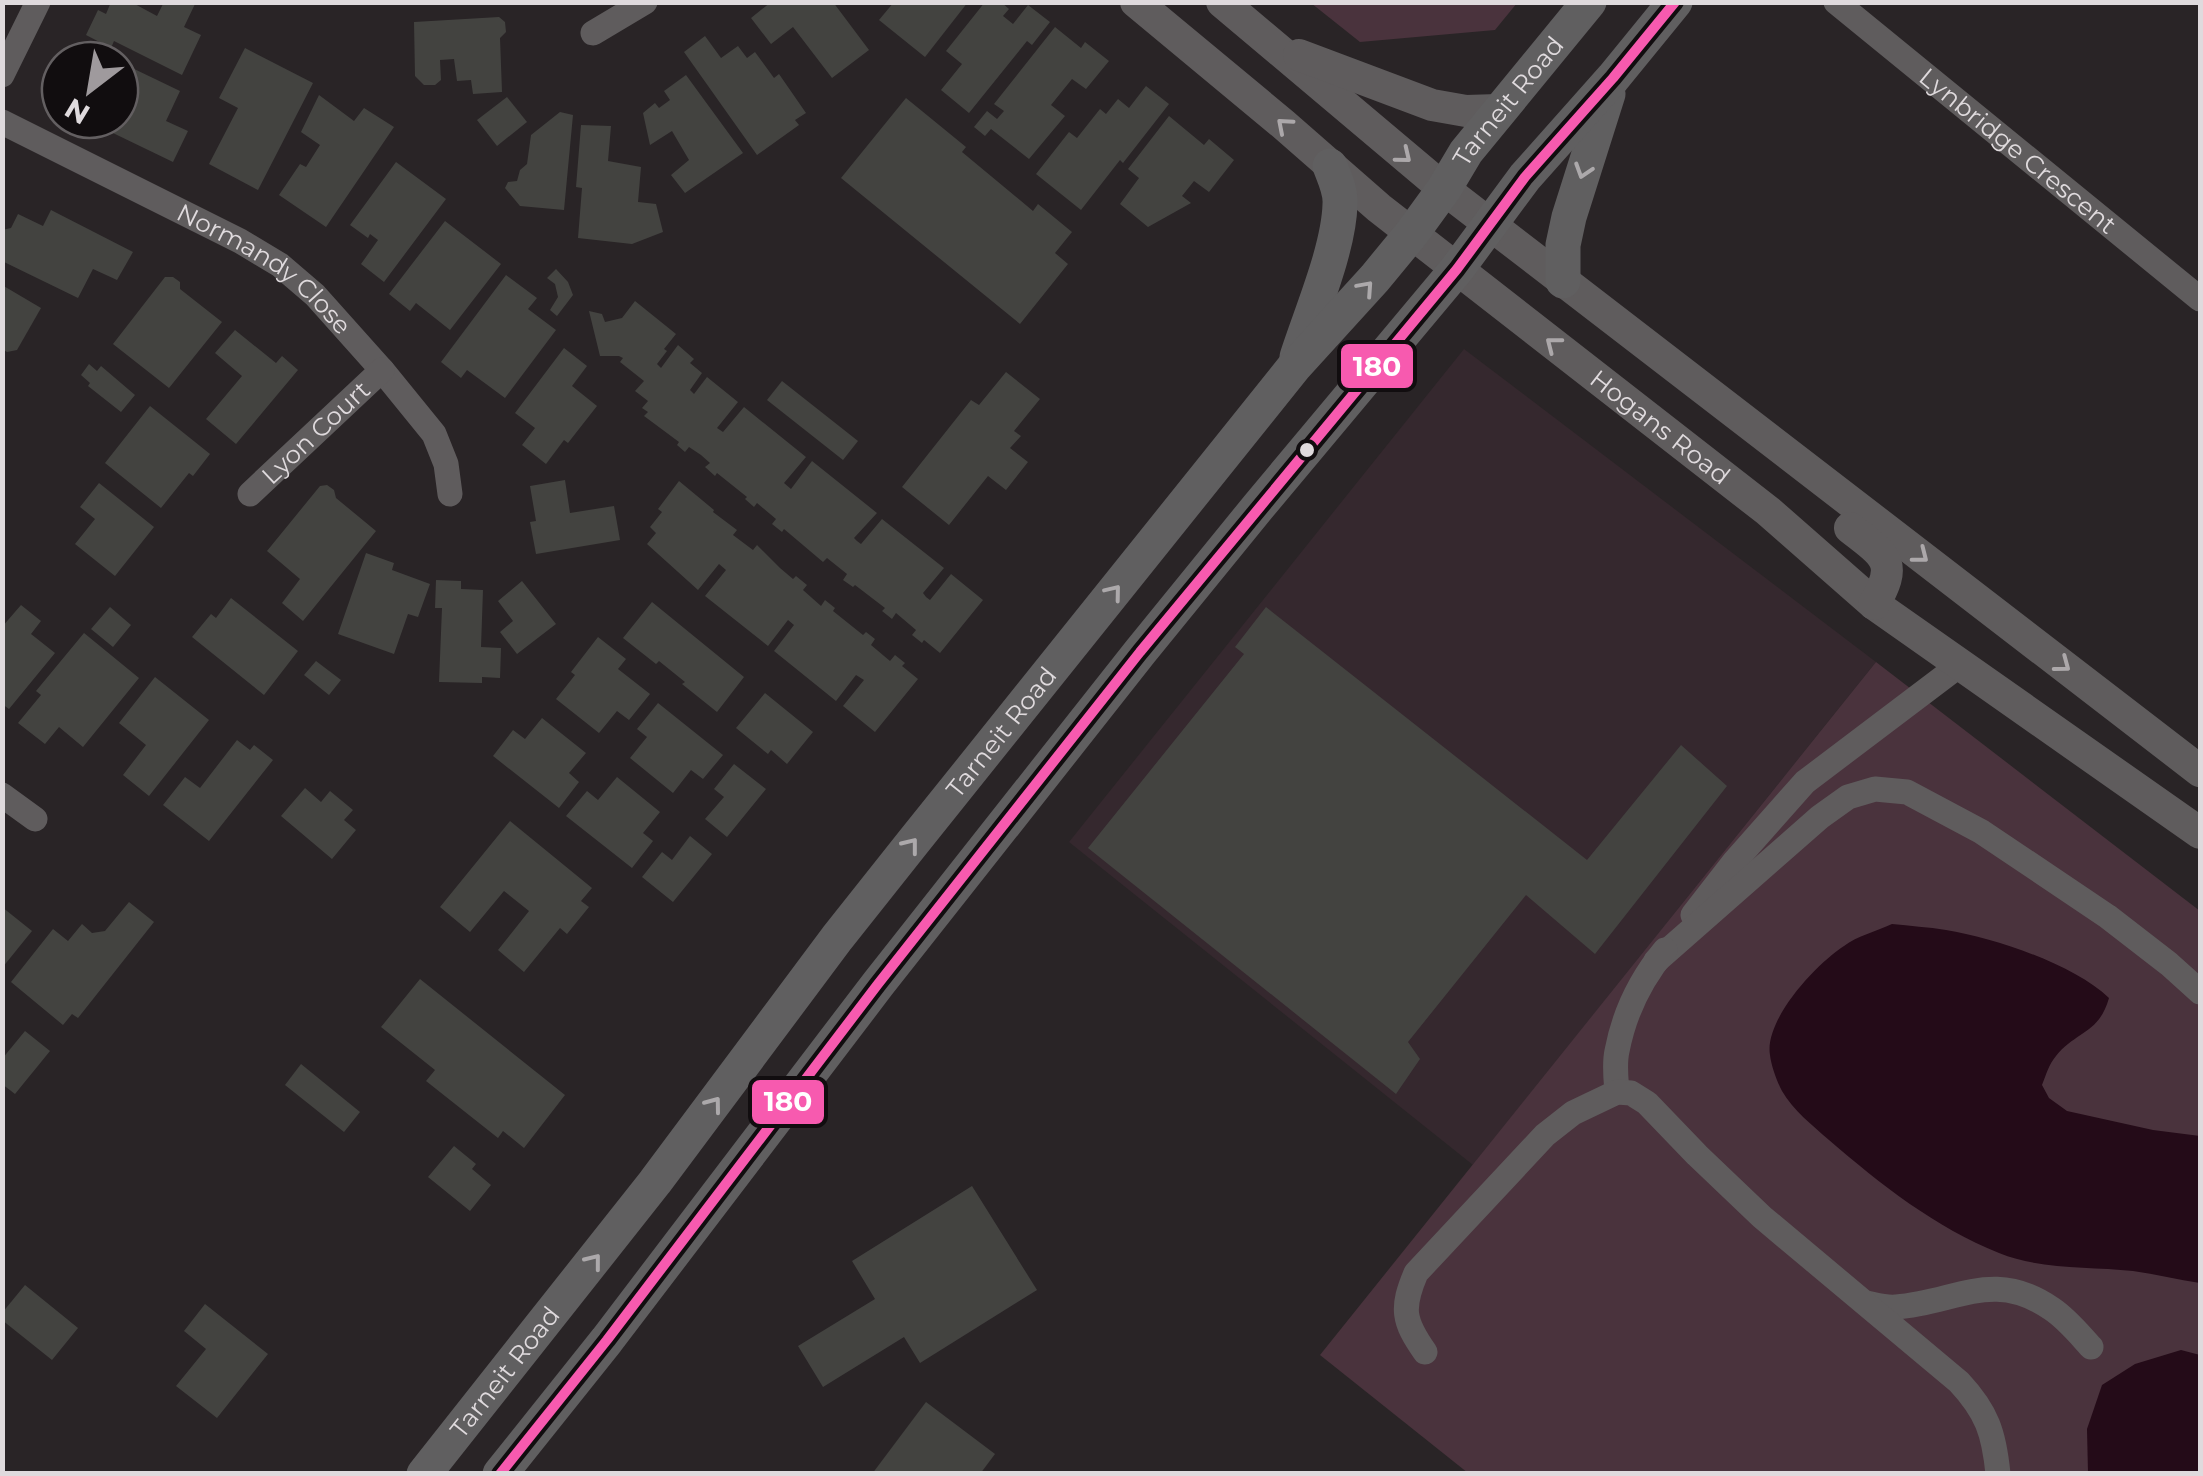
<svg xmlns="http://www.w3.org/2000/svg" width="2203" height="1476" font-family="Montserrat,sans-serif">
<rect width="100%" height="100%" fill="#292426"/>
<polygon fill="#35282e" points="1464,349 1876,662 1473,1165 1069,842"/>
<g fill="#4a333d">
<polygon points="1311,3 1517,3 1495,30 1360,42"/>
<polygon points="1876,662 2200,911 2200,1473 1468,1473 1320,1355"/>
</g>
<g fill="#240b18">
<path d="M1892 924C1910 926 1928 927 1946 930 1995 938 2073 964 2109 998 2099 1034 2076 1031 2056 1056 2049 1064 2046 1075 2042 1085L2049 1098 2067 1111 2153 1130 2200 1136V1283C2178 1280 2156 1274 2133 1271 2089 1266 2041 1270 1999 1253 1936 1228 1880 1184 1829 1140 1813 1126 1793 1110 1782 1091 1777 1082 1771 1065 1770 1055 1764 1020 1816 964 1844 946 1857 936 1877 931 1892 924Z"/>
<polygon points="2181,1350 2200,1355 2200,1473 2088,1473 2087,1429 2102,1385 2135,1364"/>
</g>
<g fill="#434340">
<polygon points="111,2 131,2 157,16 164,2 195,4 184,27 201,35 182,75 114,41 111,48 86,35 98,10 106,14"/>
<polygon points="771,2 833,2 869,50 832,78 793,27 771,44 751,18"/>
<polygon points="894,2 968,2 925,57 879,20"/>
<polygon points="985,2 1001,2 1009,9 1003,16 1013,24 1028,5 1050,22 1032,45 1027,41 969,113 941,90 962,64 946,51"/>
<polygon points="499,17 505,22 506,32 500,38 502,92 473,94 471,80 457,81 454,59 440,60 441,80 435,85 424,85 415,76 414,22"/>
<polygon points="1055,27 1081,48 1085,42 1109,61 1086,89 1072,79 1051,105 1065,116 1029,159 991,129 985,136 974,127 987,111 997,119 1004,111 994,104"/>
<polygon points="705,36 721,58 738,46 747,58 755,52 774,78 779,74 806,113 795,120 799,125 757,155 684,52"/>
<polygon points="245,48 313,83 258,190 209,164 238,108 219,98"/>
<polygon points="128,66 180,91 166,121 188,131 173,162 86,120 120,120 120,75 123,77"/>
<polygon points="686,75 743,153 685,193 671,175 689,160 672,131 650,145 643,113 655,103 659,108 670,100 664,91"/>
<polygon points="1146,86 1169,104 1123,163 1120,160 1081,210 1036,174 1069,132 1077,138 1100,109 1106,114 1118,99 1129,108"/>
<polygon points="319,95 354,121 364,108 394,127 326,227 279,195 300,164 306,167 320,145 301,132"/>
<polygon points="507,97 527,122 497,146 477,120"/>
<polygon points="906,98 966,147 962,152 1033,211 1038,204 1072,232 1055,253 1068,264 1020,324 841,178"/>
<polygon points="560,112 573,115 564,210 520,206 505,188 508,182 517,181 520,170 527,164 531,135"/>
<polygon points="1169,116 1204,145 1209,139 1234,160 1209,192 1194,181 1182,196 1191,203 1148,227 1120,204 1139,178 1128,169"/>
<polygon points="581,125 611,126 608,161 641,167 638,202 656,204 663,232 632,244 578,238 582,188 576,187"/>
<polygon points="396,162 446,199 384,282 361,264 378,240 370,234 368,238 350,225"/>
<polygon points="51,210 133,252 117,280 93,269 78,298 2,261 2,230 11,228 18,214 43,226"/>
<polygon points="445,221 501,264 450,330 416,303 410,311 389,294"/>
<polygon points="556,269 568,282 573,295 557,316 550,310 558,297 555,284 547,278"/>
<polygon points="506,275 537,298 528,309 556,330 505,398 467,370 461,378 441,362"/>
<polygon points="165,277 173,277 180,282 180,289 222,322 169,388 113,344"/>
<polygon points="2,285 41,308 17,350 7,352 2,349"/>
<polygon points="635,301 676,334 664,349 667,351 657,364 661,368 678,345 694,359 690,363 702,373 690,390 694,394 707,377 738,402 717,428 723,432 744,407 806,457 784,483 791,489 812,461 877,513 854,538 857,541 861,544 882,519 944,568 923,593 926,597 930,600 951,574 983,600 940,653 924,640 922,643 912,635 916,630 896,613 892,619 882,611 885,608 855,585 853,587 843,580 847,574 827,558 823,562 784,529 782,532 772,524 776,519 757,503 754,507 745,499 747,497 717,473 715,476 705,467 710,463 701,455 689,447 685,452 677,445 679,442 644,416 648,412 642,408 648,401 635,391 644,381 620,362 623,358 619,356 600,356 589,311 602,314 605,322 622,318"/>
<polygon points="235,330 276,363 282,356 298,370 236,444 206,419 242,376 215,353"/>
<polygon points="564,348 587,366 572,386 597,406 568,443 564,440 546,464 522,445 535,428 515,413"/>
<polygon points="89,364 97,371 101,366 135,395 121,412 88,386 90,383 81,375"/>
<polygon points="1006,372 1040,399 1014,431 1021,436 1010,448 1028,462 1006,490 988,476 949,525 902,487 971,400 979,405"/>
<polygon points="782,381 858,441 843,460 767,400"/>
<polygon points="150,406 210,454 193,476 189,473 161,508 105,463"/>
<polygon points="565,480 570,513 614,506 620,540 536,554 530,522 536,521 530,486"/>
<polygon points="679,481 714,510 713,512 737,530 733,535 753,550 757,545 780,568 793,579 796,576 807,585 803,590 821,606 825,600 835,608 833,611 863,635 866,632 875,639 871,645 890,661 895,655 905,663 902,666 918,679 875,732 843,706 864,680 856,675 836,701 774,651 794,625 788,620 768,646 705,596 726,570 719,564 698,590 647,544 656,533 650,527 662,512 658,509"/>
<polygon points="99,483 154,527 115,576 75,544 95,519 80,507"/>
<polygon points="327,485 334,490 336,498 376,531 303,621 282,603 300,579 267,551 320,486"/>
<polygon points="366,553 394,563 392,570 430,584 418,617 408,614 394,654 338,634"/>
<polygon points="436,580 461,581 461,589 483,590 481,647 501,648 500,678 482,677 482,683 439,682 442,608 435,608"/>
<polygon points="522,581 556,624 517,654 500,632 513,621 498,601"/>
<polygon points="231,598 298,651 264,695 192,637 211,614 216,618"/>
<polygon points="652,602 744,677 717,712 682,684 685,682 659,661 656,664 623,638"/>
<polygon points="21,605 41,621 31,634 55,653 9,709 2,704 2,627"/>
<polygon points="110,607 131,625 113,647 91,629"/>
<polygon points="1266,607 1587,860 1681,745 1727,786 1595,954 1526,895 1408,1042 1420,1059 1396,1094 1088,848 1244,654 1235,647"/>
<polygon points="84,633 139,678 83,747 59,727 45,744 18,723 41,695 36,691"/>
<polygon points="598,637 626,659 618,669 650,694 629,720 617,711 599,733 556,699 575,675 571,672"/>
<polygon points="316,661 341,680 329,695 304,675"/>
<polygon points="155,677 209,720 149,796 123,775 146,745 119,723"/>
<polygon points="765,693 813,732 787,764 771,750 768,754 736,728"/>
<polygon points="658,703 723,755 703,779 691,770 673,793 630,758 647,737 637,729"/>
<polygon points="542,718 586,753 569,773 579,782 559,808 493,756 513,730 525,739"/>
<polygon points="237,740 250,750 254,745 273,760 209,841 163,805 185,777 200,788"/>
<polygon points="734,764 766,789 727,837 705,819 724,797 714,789"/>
<polygon points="617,777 660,812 643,833 653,841 632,868 566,816 587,791 598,800"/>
<polygon points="305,788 321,802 330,791 353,810 344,820 356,830 332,859 281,816"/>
<polygon points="510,821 592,888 581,901 589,907 567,934 560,928 524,972 498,950 529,911 504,891 470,932 440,907"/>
<polygon points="690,836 712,854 673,902 642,877 662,852 672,860"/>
<polygon points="129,902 154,922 78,1018 72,1014 63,1025 11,982 53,929 68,941 82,924 92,933 105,931"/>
<polygon points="2,907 32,931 2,968"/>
<polygon points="420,979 565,1095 524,1148 503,1131 498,1138 426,1081 435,1070 381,1027"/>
<polygon points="25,1031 50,1051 15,1094 2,1084 2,1059"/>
<polygon points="301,1064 360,1112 344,1132 285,1085"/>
<polygon points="454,1146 476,1164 472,1169 491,1185 470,1211 428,1177"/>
<polygon points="972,1186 1037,1290 920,1363 904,1337 823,1387 798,1346 875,1299 852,1261"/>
<polygon points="25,1285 78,1328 52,1360 2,1320 2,1313"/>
<polygon points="205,1304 268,1354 217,1418 176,1386 206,1349 184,1331"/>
<polygon points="926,1402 995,1454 980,1474 872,1474"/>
</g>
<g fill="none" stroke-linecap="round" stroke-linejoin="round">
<g stroke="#5f5c5d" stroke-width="25">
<path id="s1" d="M1836 2 2200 299"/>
<polyline points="593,33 645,2"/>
<polyline points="2,75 38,2"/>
<path id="s2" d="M2 122 240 241 280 265 315 295 382 370 434 434 446 464 450 494"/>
<path id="s3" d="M250 494 382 370"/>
<polyline points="2,795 35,819"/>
<polyline points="1693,915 1735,861 1805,782 1961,664"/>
<polyline points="1656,961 1820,817 1848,797 1875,789 1907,792 1982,832 2107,916 2169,964 2200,992"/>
<path d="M1617 1092C1616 1079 1614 1064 1617 1051 1624 1014 1641 979 1665 950"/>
<path d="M1866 1303C1876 1305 1886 1308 1896 1307 1956 1303 1993 1268 2052 1309 2067 1319 2079 1334 2091 1347"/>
<path d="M1425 1352C1403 1321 1401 1308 1416 1273L1545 1135 1573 1113 1617 1092 1631 1093 1647 1103 1697 1155 1762 1217 1959 1382C1987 1412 1994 1433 1998 1474"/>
</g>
<g stroke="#5f5c5d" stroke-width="32">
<path id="s4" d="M1136 2 1283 124 1379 208 1768 511 1874 604 2200 833"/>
<polyline points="1222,2 1444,189 2200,771"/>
<polyline points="1299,55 1432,105 1466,111 1498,110"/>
<path d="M1850 528C1884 555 1900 561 1874 604"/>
</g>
<g stroke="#605f60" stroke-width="35">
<polyline points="1563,281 1563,245 1569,217 1608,94"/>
<path d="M1297 357C1311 313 1339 249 1340 204 1341 191 1335 179 1330 166"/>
<path id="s5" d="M424 1474 655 1182 837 938 914 841 1294 367 1375 278 1412 233 1444 189 1466 152 1589 2"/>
<polyline points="500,1474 607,1340 878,984 1140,652 1258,507 1457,269 1525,177 1613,78 1675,2"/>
</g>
<g stroke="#110d0f" stroke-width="18">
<polyline id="bus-1" points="500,1474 607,1340 878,984 1140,652 1457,269 1525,177 1613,78 1675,2"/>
</g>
<use href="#bus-1" stroke="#f75aaf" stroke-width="10"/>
</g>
<defs><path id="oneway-chevron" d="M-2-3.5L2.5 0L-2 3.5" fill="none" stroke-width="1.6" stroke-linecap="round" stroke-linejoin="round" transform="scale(2.5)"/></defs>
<g stroke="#aca8aa">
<use href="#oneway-chevron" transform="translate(1284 125) rotate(-139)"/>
<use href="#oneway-chevron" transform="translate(1404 156) rotate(39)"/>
<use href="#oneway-chevron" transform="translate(1553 344) rotate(-142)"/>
<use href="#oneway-chevron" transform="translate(1921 556) rotate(38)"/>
<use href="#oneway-chevron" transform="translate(2063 665) rotate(37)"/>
</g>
<g stroke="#aca9ab">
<use href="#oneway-chevron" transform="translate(1583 171) rotate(108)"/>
<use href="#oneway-chevron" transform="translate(1366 288) rotate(-48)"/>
<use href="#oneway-chevron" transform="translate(1114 592) rotate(-51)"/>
<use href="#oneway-chevron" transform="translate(911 845) rotate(-52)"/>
<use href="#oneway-chevron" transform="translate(714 1104) rotate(-53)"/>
<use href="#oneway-chevron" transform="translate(594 1261) rotate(-52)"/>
</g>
<circle fill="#dfdadd" stroke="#110d0f" stroke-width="4" cx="1307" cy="450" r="9"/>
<g text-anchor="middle" stroke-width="8" stroke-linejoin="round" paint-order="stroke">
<g font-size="25" fill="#dfdadd" stroke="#110d0f">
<text dy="9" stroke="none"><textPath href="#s5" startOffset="1750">Tarneit Road</textPath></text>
<text dy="9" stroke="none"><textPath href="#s1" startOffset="235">Lynbridge Crescent</textPath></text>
<text dy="9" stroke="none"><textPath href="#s2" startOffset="302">Normandy Close</textPath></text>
<text dy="9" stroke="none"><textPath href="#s4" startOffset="675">Hogans Road</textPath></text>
<text dy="9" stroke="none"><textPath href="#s3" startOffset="90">Lyon Court</textPath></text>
<text dy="9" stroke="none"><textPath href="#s5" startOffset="940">Tarneit Road</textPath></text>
<text dy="9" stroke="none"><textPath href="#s5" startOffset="130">Tarneit Road</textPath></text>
</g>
</g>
<g stroke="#110d0f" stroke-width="4">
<rect x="1339" y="342" width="76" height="48" rx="10" fill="#f75aaf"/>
<rect x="750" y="1078" width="76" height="48" rx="10" fill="#f75aaf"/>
</g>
<g font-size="28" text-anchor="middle" font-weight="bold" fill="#fff">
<text x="1377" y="376">180</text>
<text x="788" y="1111">180</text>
</g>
<rect width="2203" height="1476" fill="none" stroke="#dfdadd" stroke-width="10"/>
<g transform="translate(90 90) rotate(211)"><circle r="48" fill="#110d0f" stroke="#635f61" stroke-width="2.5"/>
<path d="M0-8L18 38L0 25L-18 38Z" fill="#9f9a9d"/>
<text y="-15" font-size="28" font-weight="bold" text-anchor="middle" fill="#dfdadd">N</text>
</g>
</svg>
